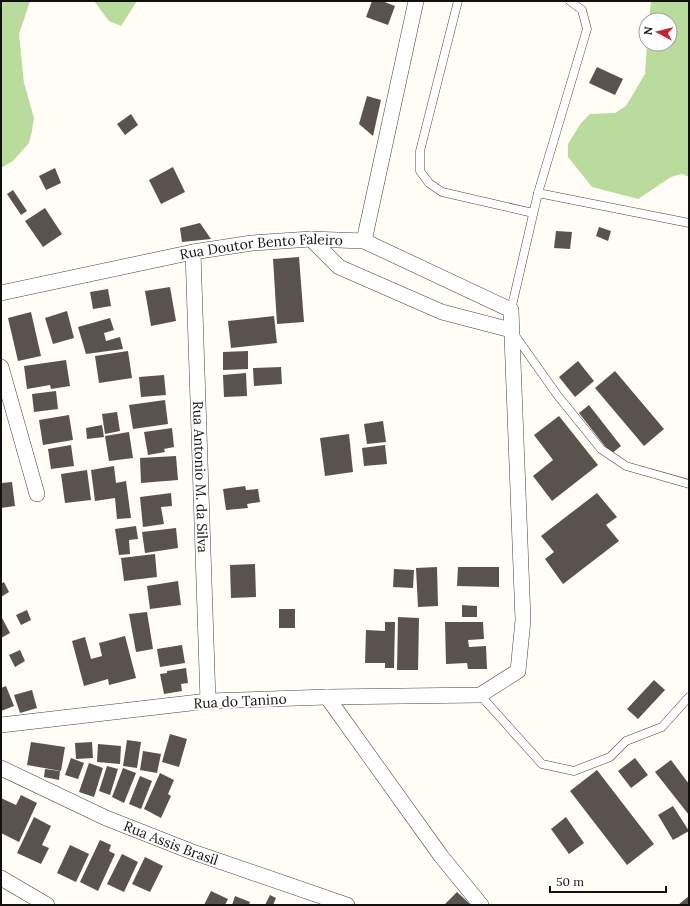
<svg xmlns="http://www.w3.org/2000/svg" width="690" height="906" font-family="Lora,serif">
<rect width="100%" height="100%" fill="#fffdf5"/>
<g fill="#b9dc9c">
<polygon points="1,1 30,1 19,34 24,83 34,118 32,131 29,143 13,161 1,168"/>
<polygon points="94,1 137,1 121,26 109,21"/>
<polygon points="651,1 689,1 689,177 682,174 671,177 638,199 592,187 568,157 568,144 581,123 590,114 615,113 626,106 645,74 647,44 670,44 670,20 649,20"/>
</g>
<g fill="#5a524d">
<polygon points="372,1 382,1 395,6 388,25 366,17"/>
<polygon points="597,67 623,79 615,95 589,83"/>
<polygon points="367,96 381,100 373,136 359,124"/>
<polygon points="131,114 138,125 125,135 117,124"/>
<polygon points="173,167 185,192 161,204 149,180"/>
<polygon points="55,168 61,183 46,190 39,176"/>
<polygon points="13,190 27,211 21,215 7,194"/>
<polygon points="45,208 62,234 43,247 25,221"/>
<polygon points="200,223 211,239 182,242 180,228"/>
<polygon points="599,227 611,231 608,241 596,236"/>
<polygon points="556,231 572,232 570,249 554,248"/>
<polygon points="299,257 304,322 277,324 273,259"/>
<polygon points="170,287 176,321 151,326 145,291"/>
<polygon points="108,289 111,306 93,309 90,292"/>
<polygon points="67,311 74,338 53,344 45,318"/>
<polygon points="31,312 41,356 18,361 8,318"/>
<polygon points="274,316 277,343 231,348 228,321"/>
<polygon points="110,318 114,330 104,333 106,341 120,337 123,349 86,354 78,327"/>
<polygon points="128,351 132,378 99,383 95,356"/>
<polygon points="248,351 248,369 223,370 223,352"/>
<polygon points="66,360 70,386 51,389 50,385 27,389 24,366"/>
<polygon points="578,361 594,381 575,397 559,377"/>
<polygon points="281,367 282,384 254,386 253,368"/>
<polygon points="615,371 664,429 644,446 595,388"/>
<polygon points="246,373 247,396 224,397 223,375"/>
<polygon points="164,375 166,395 141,397 139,377"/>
<polygon points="56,391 58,409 34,412 32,394"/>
<polygon points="165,400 168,424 133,429 129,405"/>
<polygon points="589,405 621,446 611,454 579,413"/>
<polygon points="117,412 120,431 105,434 102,414"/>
<polygon points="69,415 73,440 43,445 39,420"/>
<polygon points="559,416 598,465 552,501 533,476 553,460 534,435"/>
<polygon points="383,421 386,442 367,444 364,424"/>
<polygon points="102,425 104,437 87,439 86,428"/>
<polygon points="172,428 174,447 164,449 165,452 148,455 144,432"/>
<polygon points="129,432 133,458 109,461 105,436"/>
<polygon points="349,434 353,472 325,476 320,438"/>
<polygon points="71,445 74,466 51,469 48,449"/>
<polygon points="385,445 387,464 364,466 362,448"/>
<polygon points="176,456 178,480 141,483 140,458"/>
<polygon points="114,466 116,483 126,481 131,518 117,519 115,498 95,501 91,470"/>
<polygon points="87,470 91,500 65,503 61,474"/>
<polygon points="12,482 15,506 1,508 1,483"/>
<polygon points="245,486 246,490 258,489 260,502 247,504 248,508 226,510 223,489"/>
<polygon points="171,493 172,506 161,507 164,524 143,527 140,497"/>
<polygon points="597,493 617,517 606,525 619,541 563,584 545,559 554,552 541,536"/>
<polygon points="136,526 138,539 129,540 130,554 119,555 115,529"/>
<polygon points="176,528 178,548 145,553 142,532"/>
<polygon points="155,554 157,577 124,581 121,558"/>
<polygon points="255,564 256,597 231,598 230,565"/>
<polygon points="437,567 438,606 418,607 416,568"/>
<polygon points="458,567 499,567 499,587 457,586"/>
<polygon points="394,569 414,570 413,588 393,587"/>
<polygon points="178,581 181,605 150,609 147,586"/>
<polygon points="4,582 9,592 1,597 1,584"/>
<polygon points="462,605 477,606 477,617 462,617"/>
<rect x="279" y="609" width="16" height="19"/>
<polygon points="27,610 31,620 21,625 16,615"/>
<polygon points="147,612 153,649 136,652 129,614"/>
<polygon points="1,616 10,633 1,638"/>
<polygon points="398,617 419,618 418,670 397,670"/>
<polygon points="385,622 395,622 394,668 385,668 385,663 365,663 366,630 385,631"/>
<polygon points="445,622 483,622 484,639 468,640 469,647 486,646 487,669 468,669 467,663 446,664"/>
<polygon points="125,636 136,678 109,685 108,679 84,686 72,641 85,637 91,659 102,656 99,643"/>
<polygon points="182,645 185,663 160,667 157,649"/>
<polygon points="20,650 25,661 15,667 9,655"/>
<polygon points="186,668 188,683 181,684 182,691 164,694 160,674 167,673 167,671"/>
<polygon points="654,680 665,690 638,719 627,709"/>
<polygon points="6,686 14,706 1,711 1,688"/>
<polygon points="32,690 37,708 20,713 14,695"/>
<polygon points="170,734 187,739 179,767 162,762"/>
<polygon points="127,740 141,742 137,768 123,766"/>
<polygon points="31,742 65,747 61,771 27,765"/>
<polygon points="92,742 93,758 76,759 75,743"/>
<polygon points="98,744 121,746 120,764 97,762"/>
<polygon points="143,751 161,754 157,773 140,770"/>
<polygon points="71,758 84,763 78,779 65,775"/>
<polygon points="635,758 648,775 631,788 618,771"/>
<polygon points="671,760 689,784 689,815 655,772"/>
<polygon points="89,763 103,768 94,797 79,792"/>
<polygon points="107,766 118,769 110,795 99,791"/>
<polygon points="123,768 136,773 124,803 112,797"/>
<polygon points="45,769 60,771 59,780 44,777"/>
<polygon points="597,770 654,844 627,865 570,791"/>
<polygon points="160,773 174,780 168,794 171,796 161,818 144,809"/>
<polygon points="140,776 152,781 141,809 129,804"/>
<polygon points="21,795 37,803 19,842 1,833 1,798 16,805"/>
<polygon points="673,806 689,831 673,840 658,815"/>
<polygon points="34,817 51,826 42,845 49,848 41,864 17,853"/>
<polygon points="566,817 584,843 569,854 551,829"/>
<polygon points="100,840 111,845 109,851 115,854 98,891 80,882"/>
<polygon points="70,845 89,854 76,882 57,873"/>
<polygon points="122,854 138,862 124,892 107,884"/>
<polygon points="145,857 163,866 150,892 132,884"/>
<polygon points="211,891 228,899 225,905 204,905"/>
<polygon points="457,892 471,905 444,905"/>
<polygon points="270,895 276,898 273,905 265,905"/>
<polygon points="235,896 250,902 249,905 232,905"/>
<polygon points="689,896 689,905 678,905"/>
</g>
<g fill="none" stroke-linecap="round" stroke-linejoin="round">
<g stroke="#444" stroke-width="9">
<g id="lane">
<polyline points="458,1 420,151 420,171 429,183 442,192 533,213"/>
<polyline points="538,193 689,223"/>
<polyline points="511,310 538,193 587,29 582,10 570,1"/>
<polyline points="514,334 558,396 601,449 626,466 689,484"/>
<polyline points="480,695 542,764 574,771 610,757 626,741 662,727 689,697"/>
</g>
</g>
<g stroke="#444" stroke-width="16">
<g id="street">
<polyline points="311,239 339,267 442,312 511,330"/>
<polyline points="364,241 416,1"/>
<path id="s1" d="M193 252 208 701"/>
<path id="s2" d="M1 293 193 252 252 243 311 239 364 241 511 310 523 620 518 671 480 695 327 697 208 701 1 725"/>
<polyline points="1,367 37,494"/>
<polyline points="327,697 441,856 481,905"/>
<path id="s3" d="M1 768 106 818 190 851 347 905"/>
<polyline points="1,878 47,905"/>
</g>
</g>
<use href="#lane" stroke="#fff" stroke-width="8"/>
<use href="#street" stroke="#fff" stroke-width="15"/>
</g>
<g text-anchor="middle" stroke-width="4" stroke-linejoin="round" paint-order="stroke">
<g font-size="14" fill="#111" stroke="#fff">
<text dy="5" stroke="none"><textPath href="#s2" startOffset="265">Rua Doutor Bento Faleiro</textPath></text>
<text dy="5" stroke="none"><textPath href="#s1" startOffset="225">Rua Antonio M. da Silva</textPath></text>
<text transform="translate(240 701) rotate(-3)" y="5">Rua do Tanino</text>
<text dy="5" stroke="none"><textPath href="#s3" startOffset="186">Rua Assis Brasil</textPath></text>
</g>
</g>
<rect width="690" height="906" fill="none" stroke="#111111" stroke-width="4"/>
<g transform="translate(658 32) rotate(277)"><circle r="19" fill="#ffffff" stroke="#a0a0a0"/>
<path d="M0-3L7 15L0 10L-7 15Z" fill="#c4262e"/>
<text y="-6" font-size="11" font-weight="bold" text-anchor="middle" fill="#111111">N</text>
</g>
<path d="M550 886v6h116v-6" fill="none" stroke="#111111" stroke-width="2"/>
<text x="556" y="886" font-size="12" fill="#111111" stroke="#ffffff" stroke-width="3" paint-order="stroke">50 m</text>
</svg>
